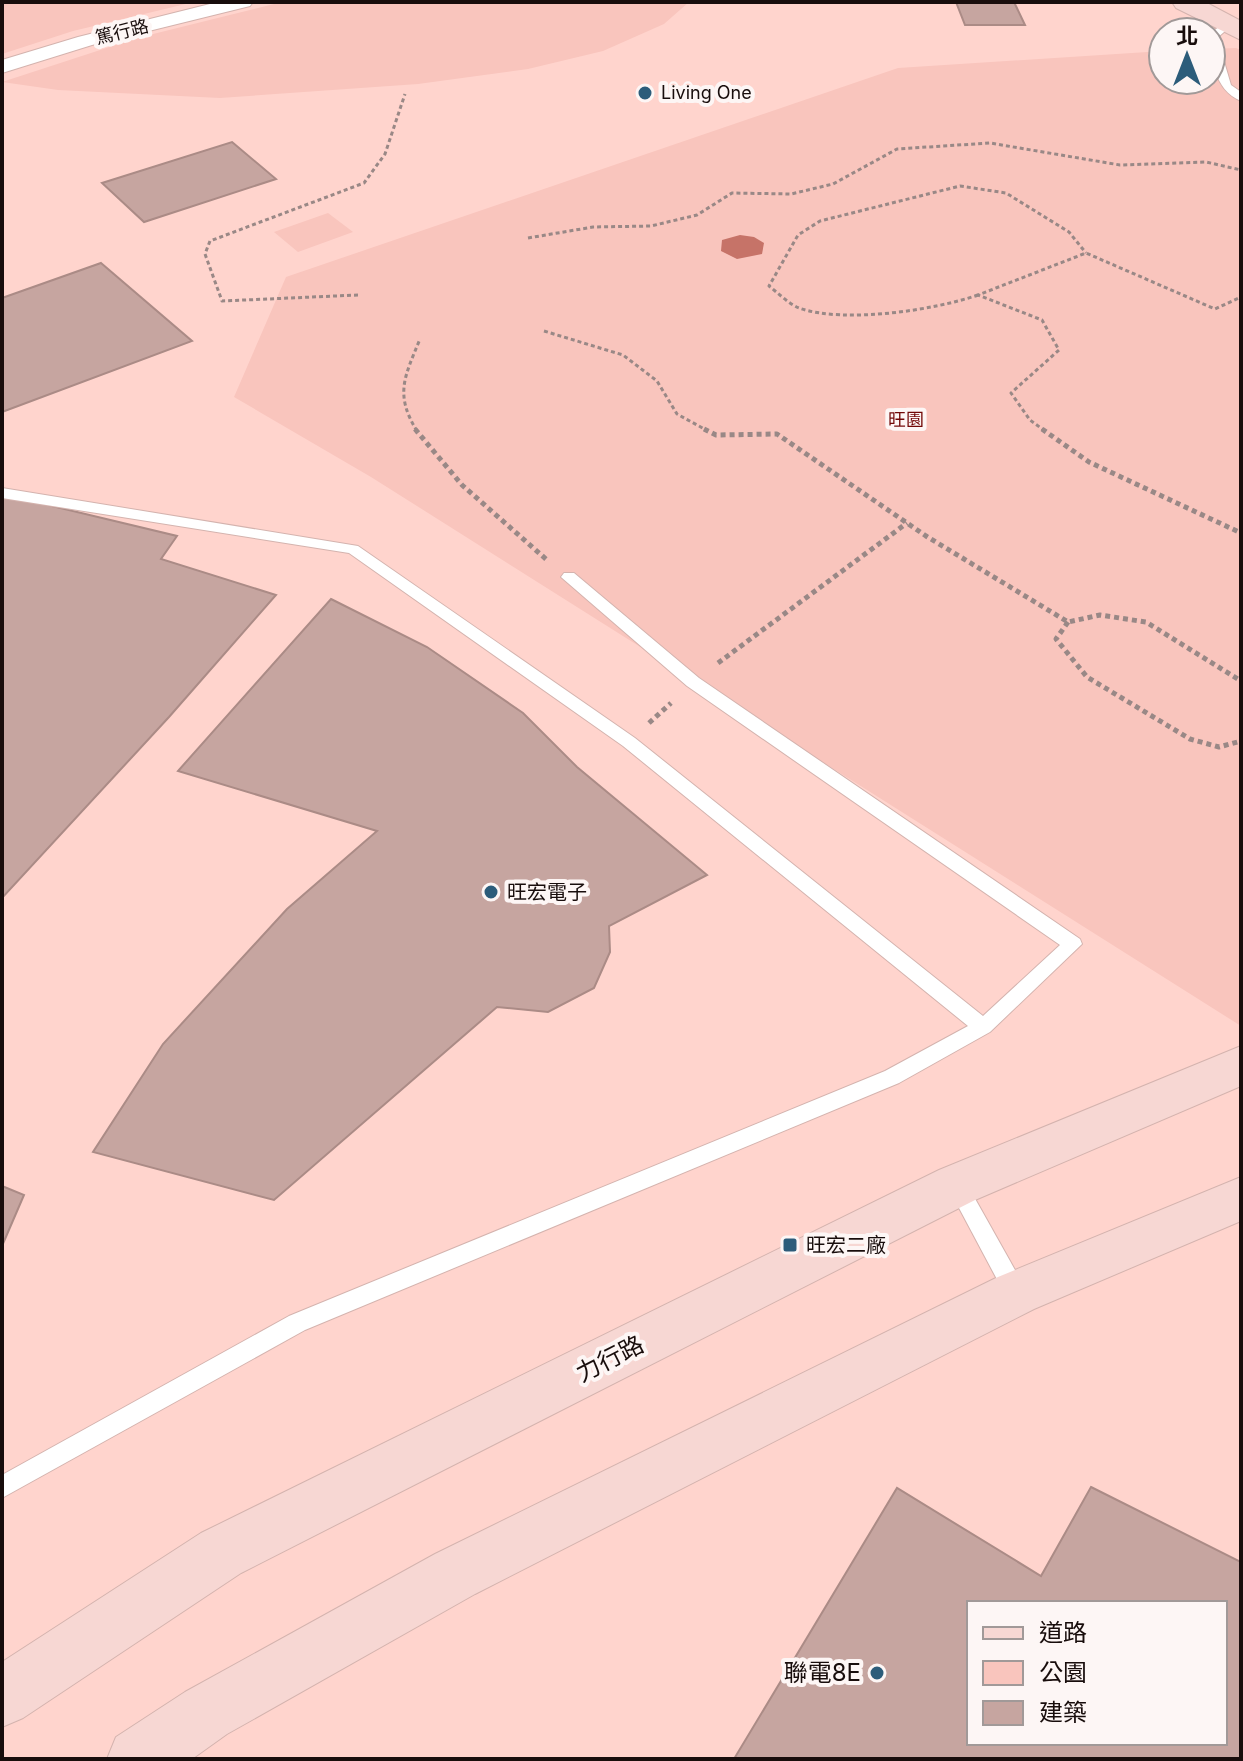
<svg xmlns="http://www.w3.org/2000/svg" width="1243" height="1761" font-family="Inter,'Noto Sans TC',sans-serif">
<rect width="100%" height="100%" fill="#fae5e2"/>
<path fill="#ffd4cd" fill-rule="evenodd" d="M2 2H1241V1759H2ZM1163 32H1211V80H1163ZM969 1603H1225V1743H969Z"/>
<g fill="#f9c5bd">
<polygon points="2,2 194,2 73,31 2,54"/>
<polygon points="282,2 689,2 664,24 603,51 528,69 418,84 220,98 58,90 2,82 137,38"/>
<polygon points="1236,48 1241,50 1241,1026 371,477 234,397 286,277 898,68 1163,51 1163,80 1211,80 1211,49"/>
<polygon points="328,213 353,232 298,252 274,232"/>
</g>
<polygon fill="#c67368" points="740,235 754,237 764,243 762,254 737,259 721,251 722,240"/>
<g fill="#c6a5a0" stroke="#ab8b86" stroke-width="2" fill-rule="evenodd">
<polygon points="956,2 1014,2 1025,25 965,25"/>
<polygon points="232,142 276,179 144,222 102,183"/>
<polygon points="101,263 192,341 2,412 2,298"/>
<polygon points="2,494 177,536 161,559 276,595 169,717 2,898"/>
<polygon points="331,599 427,647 523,713 577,767 707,875 609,926 610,952 594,988 548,1012 497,1007 274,1200 93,1152 163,1044 287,909 377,831 178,771"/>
<polygon points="2,1186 24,1195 2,1246"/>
<path d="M1091 1487 1241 1562V1759H734L897 1488 1041 1576ZM969 1603H1225V1743H969Z"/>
</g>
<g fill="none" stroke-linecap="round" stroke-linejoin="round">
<g stroke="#d4b3ae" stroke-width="2">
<g id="lane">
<path d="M1226 23 1231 26 1217 38 1231 85 1241 92V101C1213 89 1212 59 1211 32Z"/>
<polygon points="2,488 358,546 635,738 983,1016 1060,945 687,686 561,577 564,573 574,573 699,678 1080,939 1082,944 990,1032 899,1083 305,1330 2,1498 2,1475 289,1316 885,1071 968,1026 623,746 349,553 2,498"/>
<polygon points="957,1176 964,1179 1024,1286 1027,1293 1024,1300 1016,1302 1008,1300 950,1191 947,1185 950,1179"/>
</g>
</g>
<g stroke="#d4b3ae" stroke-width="2">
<polygon id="street" points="218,2 253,2 250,6 92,45 2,73 2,60 78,37"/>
</g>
<g stroke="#d4b3ae" stroke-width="2">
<g id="secondary">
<polygon points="1172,2 1205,2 1241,21 1241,40 1176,8"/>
<polygon points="1241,1046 1241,1086 975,1200 241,1573 23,1718 2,1727 2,1662 201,1533 939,1170"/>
<polygon points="1241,1177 1241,1221 1034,1309 475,1594 227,1734 192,1759 107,1759 116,1737 185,1692 435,1554 998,1277"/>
</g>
</g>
<g stroke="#998886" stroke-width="3" stroke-dasharray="4 3" stroke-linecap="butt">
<polyline points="528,238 593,227 651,226 697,215 732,193 791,194 833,184 897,149 990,143 1120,165 1206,162 1241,170"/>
<polyline points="358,295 222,301 205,254 210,241 364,183 385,154 405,94"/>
<path d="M978 295C935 310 844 324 799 308 789 304 778 293 769 286L798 235 820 221 960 186 1006 193 1069 232 1086 253"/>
<polyline points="544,331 623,355 657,381 677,414 708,431"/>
<path d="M417 431C394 394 405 376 420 339"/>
<polyline points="1045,431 1030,420 1011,393 1059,350 1042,320 978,295 1086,253 1215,309 1241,297"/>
</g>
<g stroke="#998886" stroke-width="5" stroke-dasharray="5 4" stroke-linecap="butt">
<polyline points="415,429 462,485 547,560"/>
<polyline points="704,429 716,435 777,434 926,536 1068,622 1100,615 1146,622 1241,681"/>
<polyline points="1042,429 1089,462 1241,533"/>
<polyline points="1068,622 1056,639 1087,677 1190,739 1219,747 1241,741"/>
<polyline points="718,663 907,523"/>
<polyline points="649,723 671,703"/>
</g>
<use href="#lane" fill="#fff" fill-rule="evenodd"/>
<use href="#street" fill="#fff" fill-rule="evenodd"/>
<use href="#secondary" fill="#f7d7d3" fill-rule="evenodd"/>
</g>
<g fill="#2c5c7a" stroke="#fdf6f5" stroke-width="3">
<circle cx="645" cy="93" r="8"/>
<circle cx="491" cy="892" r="8"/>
<rect x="782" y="1237" width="16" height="16" rx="4"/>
<circle cx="877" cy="1673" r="8"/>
</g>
<g text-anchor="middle" stroke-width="8" stroke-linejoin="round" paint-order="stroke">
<g font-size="18" fill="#180d0c" stroke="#fdf6f5">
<text transform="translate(122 32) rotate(-14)" y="6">篤行路</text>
</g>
<g font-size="18" fill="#180d0c" stroke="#fdf6f5" text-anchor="start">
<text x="661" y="99">Living One</text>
</g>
<g font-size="18" fill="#720807" stroke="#fdf6f5">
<text x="906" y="426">旺園</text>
</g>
<g font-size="20" fill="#180d0c" stroke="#fdf6f5" text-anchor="start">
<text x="507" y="899">旺宏電子</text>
<text x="806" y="1252">旺宏二廠</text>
</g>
<g font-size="24" fill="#180d0c" stroke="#fdf6f5">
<text transform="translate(610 1359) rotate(-27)" y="8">力行路</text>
</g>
<g font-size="24" fill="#180d0c" stroke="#fdf6f5" text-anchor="end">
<text x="861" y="1681">聯電8E</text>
</g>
</g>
<rect width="1243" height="1761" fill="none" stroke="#180d0c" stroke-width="8"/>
<rect x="967" y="1601" width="260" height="144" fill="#fdf6f5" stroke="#a19998" stroke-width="2"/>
<rect x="983" y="1627" width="40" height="12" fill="#f7d7d3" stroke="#a19998" stroke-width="2"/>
<text x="1039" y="1641" font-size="24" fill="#180d0c">道路</text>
<rect x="983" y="1661" width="40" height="24" fill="#f9c5bd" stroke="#a19998" stroke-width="2"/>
<text x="1039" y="1681" font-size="24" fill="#180d0c">公園</text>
<rect x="983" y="1701" width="40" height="24" fill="#c6a5a0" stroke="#a19998" stroke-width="2"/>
<text x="1039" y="1721" font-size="24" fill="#180d0c">建築</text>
<g transform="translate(1187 56)"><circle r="38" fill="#fdf6f5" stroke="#a19998" stroke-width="2"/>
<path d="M0-6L14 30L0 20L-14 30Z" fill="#2c5c7a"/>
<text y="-12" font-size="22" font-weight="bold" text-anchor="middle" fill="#180d0c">北</text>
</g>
</svg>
